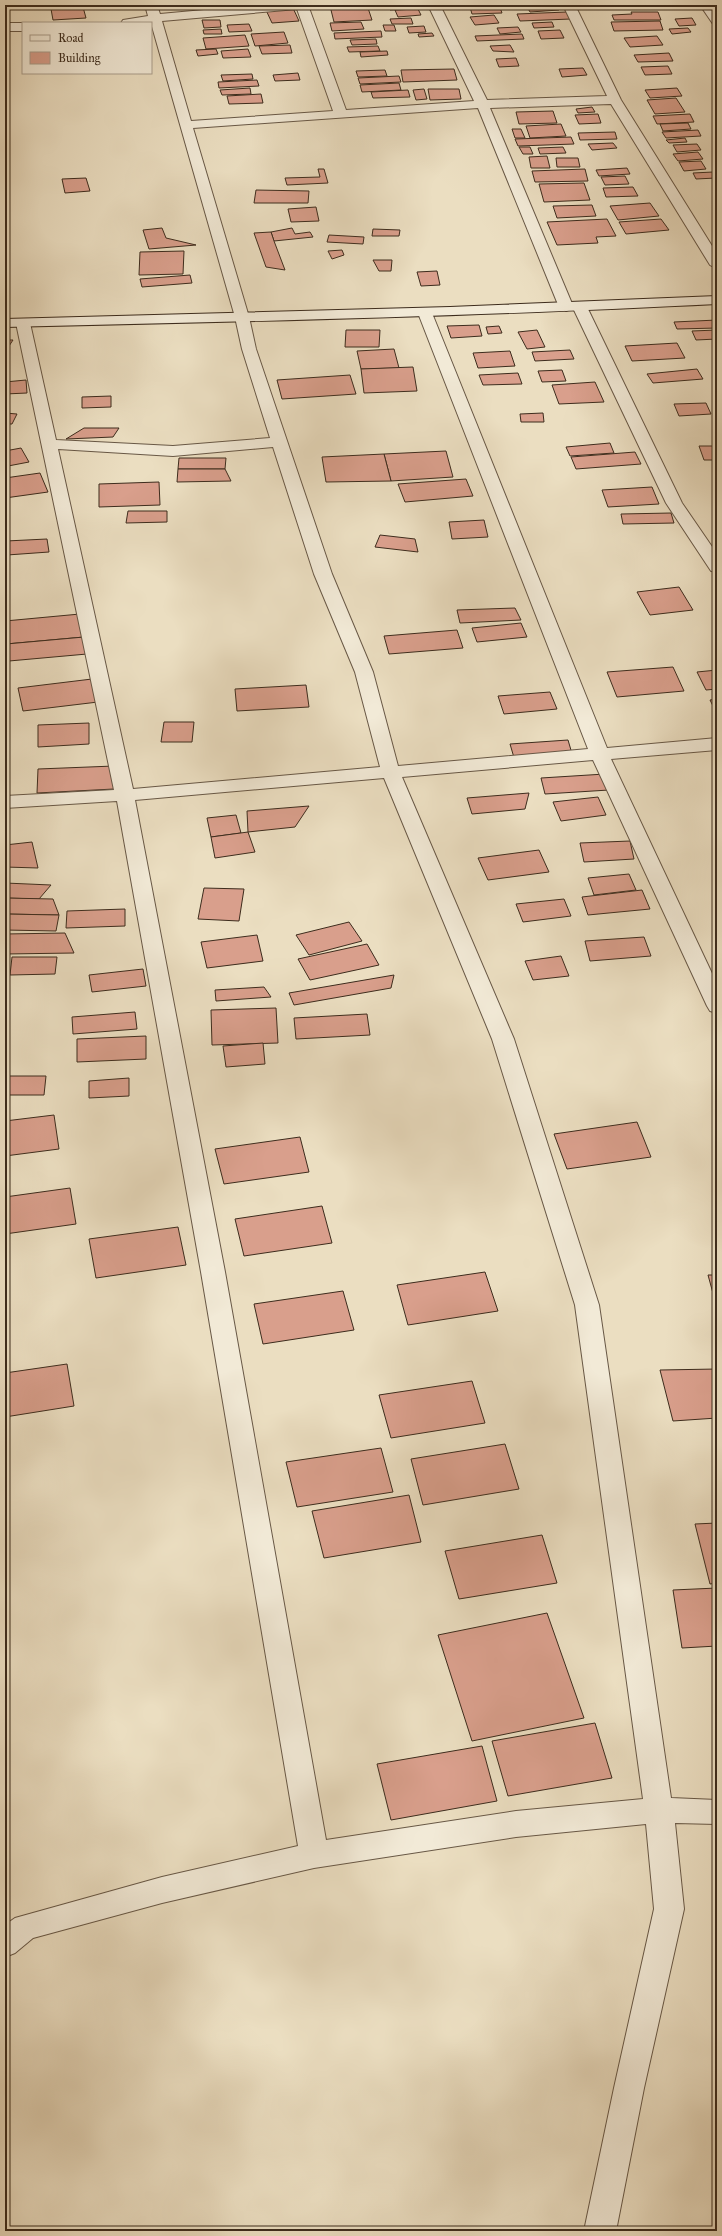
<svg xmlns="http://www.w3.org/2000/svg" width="722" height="2236" font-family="'IM FELL Great Primer',serif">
<rect width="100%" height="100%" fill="#ebdec1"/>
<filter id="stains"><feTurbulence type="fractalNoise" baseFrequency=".005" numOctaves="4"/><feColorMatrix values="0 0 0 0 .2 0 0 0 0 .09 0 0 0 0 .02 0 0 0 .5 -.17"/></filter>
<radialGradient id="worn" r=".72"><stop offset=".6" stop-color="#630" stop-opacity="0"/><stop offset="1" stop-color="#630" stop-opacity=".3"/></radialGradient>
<g fill="#d99f8c" stroke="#3d2c1d">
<polygon points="201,5 239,5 240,8 202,10"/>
<polygon points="367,5 372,20 334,22 330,6"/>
<polygon points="388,5 408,5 410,9 390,10"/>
<polygon points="499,5 502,13 472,14 470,7"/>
<polygon points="526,5 556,5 559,10 530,12"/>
<polygon points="83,7 86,18 53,20 51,9"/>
<polygon points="293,8 299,21 272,23 266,10"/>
<polygon points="418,9 421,15 398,17 395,10"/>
<polygon points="567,12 571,19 520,21 517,14"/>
<polygon points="631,12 658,12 661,20 614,20 612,15 632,14"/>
<polygon points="494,15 499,23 475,25 470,17"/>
<polygon points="411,18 413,24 392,24 390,19"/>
<polygon points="692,18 696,25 679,26 675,19"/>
<polygon points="202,20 220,20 221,27 204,28"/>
<polygon points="660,21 663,30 614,31 611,22"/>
<polygon points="361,22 364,29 332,31 330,23"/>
<polygon points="552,22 554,27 534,28 532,23"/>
<polygon points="249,24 252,31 229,32 227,25"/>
<polygon points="383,25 394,25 396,31 385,31"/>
<polygon points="424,26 426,32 409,33 407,27"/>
<polygon points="518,27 521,32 500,34 497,28"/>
<polygon points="688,28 691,32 672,34 669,29"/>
<polygon points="221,29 222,34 204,34 203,30"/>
<polygon points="560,30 564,38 541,39 538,31"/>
<polygon points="381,31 382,37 335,39 334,33"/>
<polygon points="284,32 288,43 255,46 251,34"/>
<polygon points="432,33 434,36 419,37 418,34"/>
<polygon points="522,34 524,39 477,41 475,36"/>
<polygon points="245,35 249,46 206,49 203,38"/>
<polygon points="657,36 663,45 630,47 624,38"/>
<polygon points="376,39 377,44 352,45 350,40"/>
<polygon points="290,45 292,53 262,54 259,46"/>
<polygon points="510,45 514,52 493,51 490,46"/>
<polygon points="378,46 380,51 349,52 347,47"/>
<polygon points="216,49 218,54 198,56 196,50"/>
<polygon points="248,49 251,57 223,58 221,51"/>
<polygon points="387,51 388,55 361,57 360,52"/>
<polygon points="669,53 673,61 638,62 634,55"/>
<polygon points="516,58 519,66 499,67 496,59"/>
<polygon points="668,66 672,74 645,75 641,67"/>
<polygon points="583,68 587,75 562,77 559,69"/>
<polygon points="454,69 457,80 403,82 401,70"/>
<polygon points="385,70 387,76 358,77 356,71"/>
<polygon points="298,73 300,80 275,81 273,75"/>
<polygon points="252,74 253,79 223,81 221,75"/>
<polygon points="399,76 401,82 360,84 358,78"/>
<polygon points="257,80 259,86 219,88 218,82"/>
<polygon points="399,83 401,90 362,92 360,85"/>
<polygon points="250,88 251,94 222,95 220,90"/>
<polygon points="677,88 682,96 650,98 645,90"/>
<polygon points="424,89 427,99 416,100 413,90"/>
<polygon points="428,89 459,89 461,99 430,100"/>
<polygon points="408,90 410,97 373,98 371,92"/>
<polygon points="261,94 263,103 229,104 227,96"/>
<polygon points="676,98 685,112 655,114 647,100"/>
<polygon points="592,107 595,112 578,113 576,109"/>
<polygon points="553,111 557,123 519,124 516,112"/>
<polygon points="598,114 601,123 579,124 575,115"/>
<polygon points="690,114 694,122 657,124 653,116"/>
<polygon points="688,123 691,129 663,131 660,124"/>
<polygon points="561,124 566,136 530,138 526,126"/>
<polygon points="512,129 521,129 525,138 515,138"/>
<polygon points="698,130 701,136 666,138 662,132"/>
<polygon points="615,132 617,139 580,140 578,133"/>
<polygon points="571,137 574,144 518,146 515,139"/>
<polygon points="685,138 687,142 669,143 666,140"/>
<polygon points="613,143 617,148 592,150 588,144"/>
<polygon points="697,144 701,150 677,152 673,145"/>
<polygon points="519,147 530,147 533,154 523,154"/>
<polygon points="563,147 566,153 540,154 538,148"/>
<polygon points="698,152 703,159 678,161 673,154"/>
<polygon points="547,156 550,168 531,168 529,157"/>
<polygon points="556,158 578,158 580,167 557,167"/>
<polygon points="701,161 706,169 684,171 679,162"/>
<polygon points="627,168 630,174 599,176 596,170"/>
<polygon points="318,169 324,169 328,183 287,185 285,178 320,177"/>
<polygon points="585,169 588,181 535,182 532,171"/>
<polygon points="713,172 716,178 696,179 693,173"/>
<polygon points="625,176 629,184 605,185 601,177"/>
<polygon points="86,178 90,191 65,193 62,179"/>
<polygon points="584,183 590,200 544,202 539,184"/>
<polygon points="633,187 638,196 606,197 603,188"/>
<polygon points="256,190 309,191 308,203 254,203"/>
<polygon points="650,203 659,216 618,220 610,206"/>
<polygon points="592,205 596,216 557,218 553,206"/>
<polygon points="316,207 319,221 291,222 288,209"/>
<polygon points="607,219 616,236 596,237 598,243 557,245 547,222"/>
<polygon points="661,219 669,230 626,234 619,222"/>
<polygon points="162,228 166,238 196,245 149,249 143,230"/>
<polygon points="292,228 295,234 310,232 313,237 274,241 271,232"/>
<polygon points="373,229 400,230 399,236 372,236"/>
<polygon points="271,232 274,241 285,270 266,267 254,233"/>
<polygon points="329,235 364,237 363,244 327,242"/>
<polygon points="342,250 344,255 332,259 328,251"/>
<polygon points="184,251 183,274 139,275 140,252"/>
<polygon points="373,260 392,260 391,271 379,271"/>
<polygon points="437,271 440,285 421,286 417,272"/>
<polygon points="190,275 192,283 142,287 140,279"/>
<polygon points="717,320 717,328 677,329 674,322"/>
<polygon points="479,325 482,336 451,338 447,326"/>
<polygon points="499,326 502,333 488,334 486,327"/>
<polygon points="346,330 380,330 379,347 345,347"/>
<polygon points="537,330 545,347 527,349 518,332"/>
<polygon points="717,330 717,339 696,340 692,331"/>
<polygon points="5,340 13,340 5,352"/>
<polygon points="677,343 685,358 632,361 625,346"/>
<polygon points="394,349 399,368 361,369 357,351"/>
<polygon points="570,350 574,359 535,361 532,352"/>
<polygon points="510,351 515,366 478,368 473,353"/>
<polygon points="413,367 417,391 364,393 361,369"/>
<polygon points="697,369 703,379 653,383 647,374"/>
<polygon points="562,370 566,381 542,382 538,371"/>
<polygon points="518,373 522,384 483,385 479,375"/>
<polygon points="350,375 356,394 282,399 277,380"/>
<polygon points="26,380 27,393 5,394 5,382"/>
<polygon points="595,382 604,402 559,404 552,385"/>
<polygon points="111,396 111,407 82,408 82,397"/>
<polygon points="706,403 711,414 679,416 674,404"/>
<polygon points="5,413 17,414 12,424 5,424"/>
<polygon points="543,413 544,422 521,422 520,414"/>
<polygon points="84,428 119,428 113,437 66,439"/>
<polygon points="610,443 614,453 570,456 566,447"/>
<polygon points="699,446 717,446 717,460 704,460"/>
<polygon points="21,448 29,462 8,466 5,460 5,451"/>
<polygon points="446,451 453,477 391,481 384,454"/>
<polygon points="635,452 641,464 576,469 571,457"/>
<polygon points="384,454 391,481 326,482 322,457"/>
<polygon points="179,458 226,458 225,469 178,469"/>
<polygon points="178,469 225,469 231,481 177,482"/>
<polygon points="40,473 48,492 5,498 5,478"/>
<polygon points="466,479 473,496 405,502 398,484"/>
<polygon points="159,482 160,505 99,507 99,484"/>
<polygon points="652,487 659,504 608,507 602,490"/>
<polygon points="128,511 167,511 167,522 126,523"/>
<polygon points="671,513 674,523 623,524 621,514"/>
<polygon points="484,520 488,537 452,539 449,522"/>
<polygon points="380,535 415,539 418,552 375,547"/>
<polygon points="47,539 49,552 7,555 6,541"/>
<polygon points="679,587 693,610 650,615 637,592"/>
<polygon points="515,608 521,620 460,623 457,610"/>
<polygon points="80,614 84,637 6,644 5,621"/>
<polygon points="521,623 527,637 477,642 472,628"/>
<polygon points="457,630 463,648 389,654 384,636"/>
<polygon points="84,637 87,654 9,661 6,644"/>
<polygon points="673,667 684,691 617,697 607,672"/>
<polygon points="717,670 717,689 706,690 697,672"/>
<polygon points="92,679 98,702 23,711 18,688"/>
<polygon points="306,685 309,707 237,711 235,689"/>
<polygon points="550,692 557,709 504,714 498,696"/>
<polygon points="717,699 717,714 710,700"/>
<polygon points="164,722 194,722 192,742 161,742"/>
<polygon points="89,723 89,744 38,747 38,725"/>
<polygon points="568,740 573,757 515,761 510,744"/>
<polygon points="114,766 114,789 37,793 38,769"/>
<polygon points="605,774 609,790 545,794 541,778"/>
<polygon points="529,793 525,809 472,814 467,798"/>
<polygon points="598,797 606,815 561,821 553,802"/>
<polygon points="309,806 295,827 248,832 247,811"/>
<polygon points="236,815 241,833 211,837 207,818"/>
<polygon points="248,832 255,852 215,858 211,837"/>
<polygon points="630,841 634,859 584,862 580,843"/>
<polygon points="32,842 38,868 5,867 5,845"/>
<polygon points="539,850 549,872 488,880 478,858"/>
<polygon points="629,874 636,890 594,895 588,878"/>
<polygon points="5,883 51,885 39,899 5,898"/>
<polygon points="204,888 244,889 239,921 198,919"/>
<polygon points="642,890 650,909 588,915 582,897"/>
<polygon points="5,898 53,899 59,915 5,914"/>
<polygon points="564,899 571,916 523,922 516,904"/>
<polygon points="125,909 125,926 66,928 67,911"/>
<polygon points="5,914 59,915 56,931 5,930"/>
<polygon points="349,922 362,941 309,955 296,935"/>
<polygon points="65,933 74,953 5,954 5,934"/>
<polygon points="257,935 263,961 207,968 201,942"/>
<polygon points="644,937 651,956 590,961 585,941"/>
<polygon points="367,944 379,965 310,980 298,959"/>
<polygon points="561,956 569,976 533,980 525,961"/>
<polygon points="12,957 57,957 55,974 10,975"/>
<polygon points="143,969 146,986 92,992 89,975"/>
<polygon points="394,975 391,988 294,1005 289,993"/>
<polygon points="264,987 271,997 216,1001 215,990"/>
<polygon points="276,1008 278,1043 212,1045 211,1010"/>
<polygon points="135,1012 137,1029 73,1034 72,1017"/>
<polygon points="367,1014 370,1035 296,1039 294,1018"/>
<polygon points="146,1036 146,1059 77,1062 77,1039"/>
<polygon points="263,1043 265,1064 226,1067 223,1046"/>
<polygon points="5,1076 46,1076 44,1095 5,1095"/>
<polygon points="129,1078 129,1096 89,1098 89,1081"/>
<polygon points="54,1115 59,1149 5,1156 5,1121"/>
<polygon points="637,1122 651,1157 567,1169 554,1134"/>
<polygon points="300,1137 309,1172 224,1184 215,1149"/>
<polygon points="70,1188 76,1224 5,1234 5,1197"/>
<polygon points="322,1206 332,1243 244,1256 235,1219"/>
<polygon points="178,1227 186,1265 96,1278 89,1239"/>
<polygon points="485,1272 498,1311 408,1325 397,1285"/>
<polygon points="708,1275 717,1275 717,1308"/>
<polygon points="343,1291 354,1330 263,1344 254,1304"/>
<polygon points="67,1364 74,1406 5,1417 5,1373"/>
<polygon points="717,1369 717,1418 673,1421 660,1370"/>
<polygon points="472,1381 485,1423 391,1438 379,1395"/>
<polygon points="505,1444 519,1489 423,1505 411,1459"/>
<polygon points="381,1448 393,1492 297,1507 286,1462"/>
<polygon points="409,1495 421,1542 324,1558 312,1511"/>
<polygon points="717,1523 717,1583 710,1584 695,1524"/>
<polygon points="542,1535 557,1583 459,1599 445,1551"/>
<polygon points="717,1588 717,1646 682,1648 673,1590"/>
<polygon points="547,1613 584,1718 472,1741 438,1635"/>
<polygon points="595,1723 612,1778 508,1796 492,1741"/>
<polygon points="482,1746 497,1801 391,1820 377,1764"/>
</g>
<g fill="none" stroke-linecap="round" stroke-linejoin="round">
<g stroke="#685846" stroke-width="2">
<g id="street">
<path d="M145 5H157L160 14 260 5H308L346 110 474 101 428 5H440L487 100 607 96 563 5H575L621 100 717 254V269L710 265 611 104 490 108 573 306 580 303 587 307 682 503 717 554V572L711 571 666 503 573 308 566 311 559 307 478 108 193 128 249 317 256 349 332 574 373 672 398 766 588 749 418 313 425 309 432 313 607 748 717 738V750L611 759 717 984V1013L710 1011 707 1006 593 760 402 777 514 1039 599 1305 671 1798 717 1800V1824L675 1823 684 1909 644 2088 616 2231H584L614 2088 654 1909 646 1824 516 1837 314 1868 162 1903 33 1938 15 1953 5 1957V1925L15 1918 162 1877 298 1846 201 1272 117 801 5 808V796L114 790 16 323 18 320H28L30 323 56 440 173 446 270 438 242 349 235 317 151 23H121L123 20 148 16ZM297 9 333 111 191 121 162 21ZM273 447 314 574 355 672 380 767 133 789 58 449 173 456ZM384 778 492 1039 575 1305 643 1799 516 1811 326 1840 225 1272 135 800Z"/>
<polygon points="700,5 712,5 717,12 717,25 713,24"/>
<rect x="5" y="23" width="18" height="8"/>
</g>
</g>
<g stroke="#3d2c1d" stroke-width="2">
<path id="secondary" d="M717 296V304C480 316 242 322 5 327V319L450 307Z"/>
</g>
<use href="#street" fill="#f2ead7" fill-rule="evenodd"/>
<use href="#secondary" fill="#f2ead7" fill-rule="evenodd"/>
</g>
<rect width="722" height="2236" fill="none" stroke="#ebdec1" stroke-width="20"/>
<rect x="6" y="6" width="710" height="2224" fill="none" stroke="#3d2c1d" stroke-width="2"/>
<rect x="10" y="10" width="702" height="2216" fill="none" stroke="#3d2c1d"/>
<rect x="22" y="22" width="130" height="52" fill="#f2ead7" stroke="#aa9e8d"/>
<rect x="30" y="35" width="20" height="6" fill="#f2ead7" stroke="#aa9e8d"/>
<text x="58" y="42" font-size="12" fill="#3d2c1d">Road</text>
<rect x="30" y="52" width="20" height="12" fill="#d99f8c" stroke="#aa9e8d"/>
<text x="58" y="62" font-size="12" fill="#3d2c1d">Building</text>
<rect width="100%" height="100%" filter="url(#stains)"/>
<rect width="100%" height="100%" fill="url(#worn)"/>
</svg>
